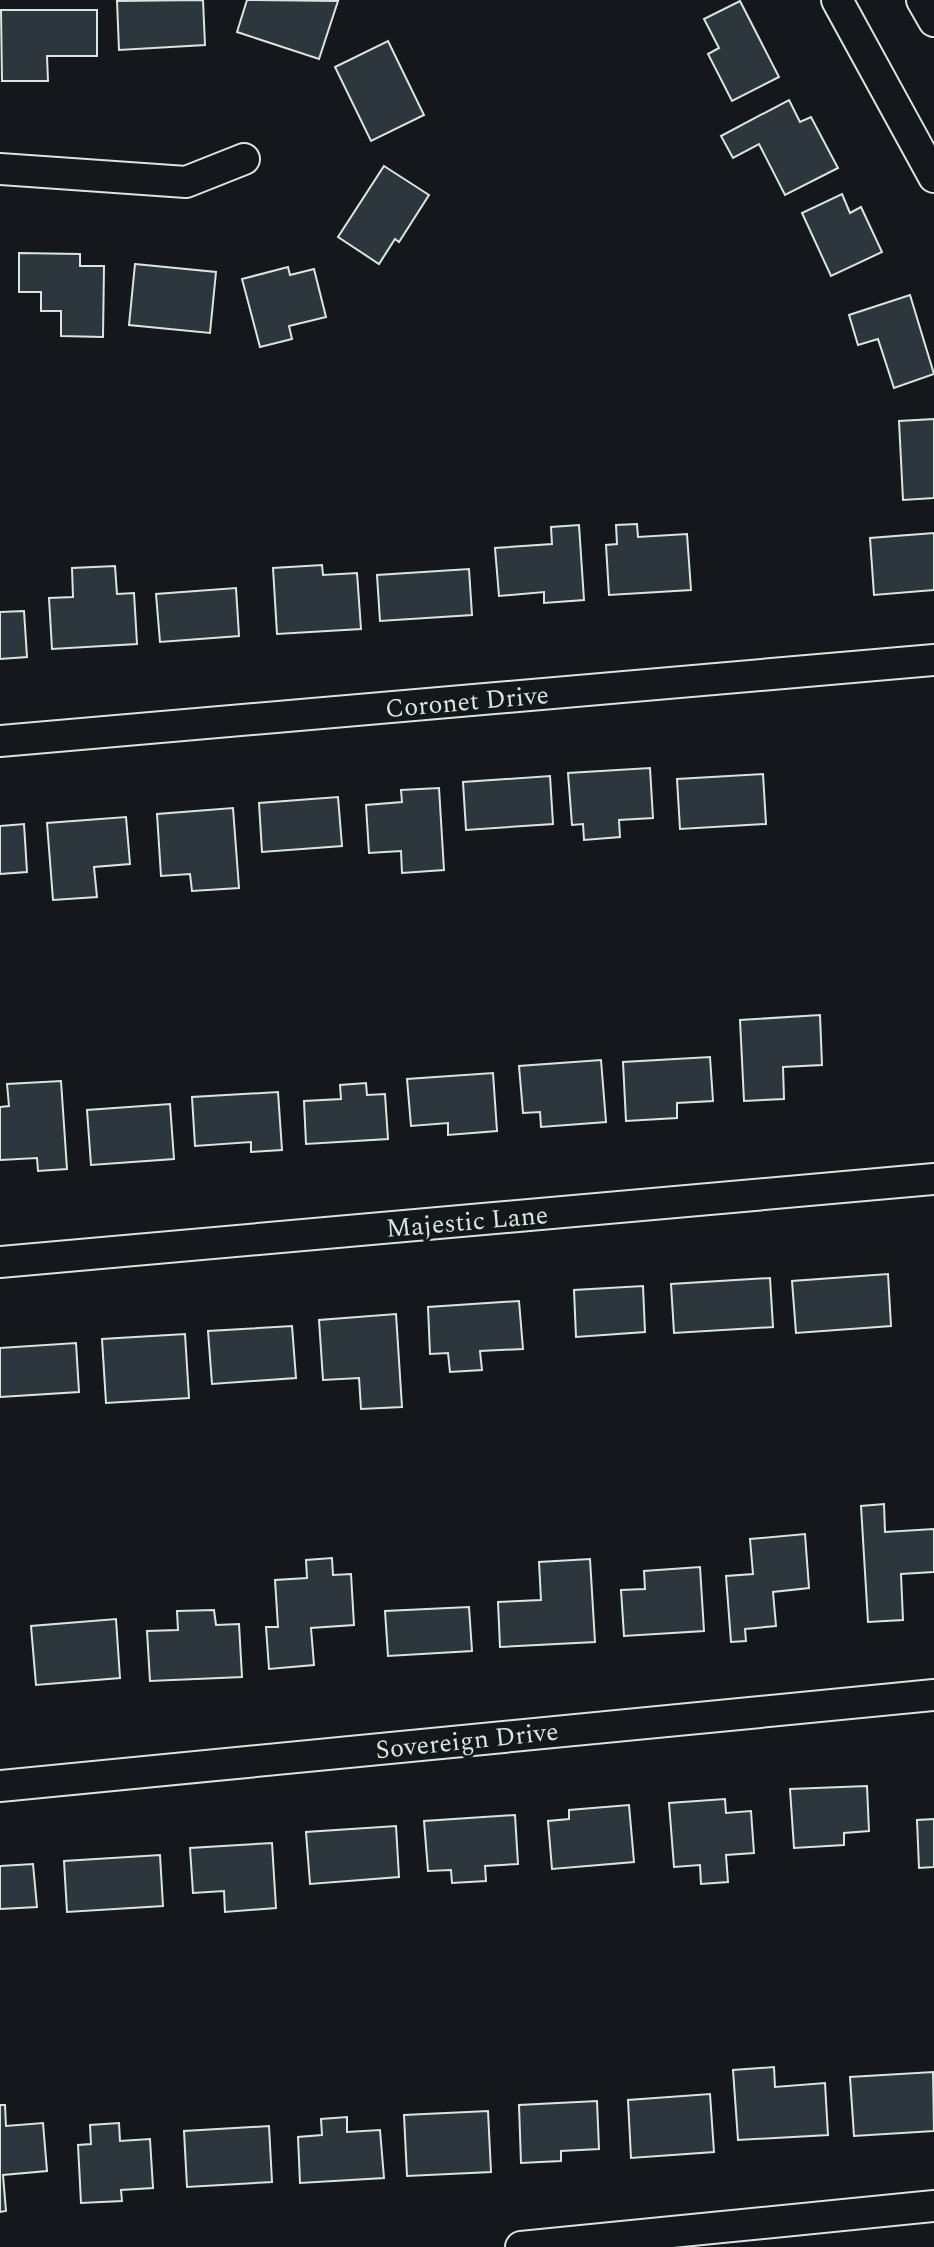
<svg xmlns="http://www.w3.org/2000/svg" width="934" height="2247" font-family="Spectral,serif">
<rect width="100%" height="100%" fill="#14181c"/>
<g fill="#2c363c" stroke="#d8e6dc" stroke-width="2">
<polygon points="203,0 205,45 119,50 117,1"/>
<polygon points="247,0 338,1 319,59 237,32"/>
<polygon points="740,1 779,77 732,101 708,54 719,48 704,19"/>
<polygon points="1,10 97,10 97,56 47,56 48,81 2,81"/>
<polygon points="388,41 424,115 371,141 335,67"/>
<polygon points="789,100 800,122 811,117 838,168 785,195 759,144 733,158 721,136"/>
<polygon points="384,166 429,195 399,242 395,239 379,264 338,237"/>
<polygon points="842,194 850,213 861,207 882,252 831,276 802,213"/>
<polygon points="19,253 80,254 80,266 104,266 103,337 61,336 61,311 41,311 41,292 19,292"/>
<polygon points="135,264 216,272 210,333 129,325"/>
<polygon points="288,267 290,275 314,269 326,317 289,326 292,339 260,347 242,279"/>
<polygon points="910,295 934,374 894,388 878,339 858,345 849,315"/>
<polygon points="934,419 934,498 903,500 899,421"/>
<polygon points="637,524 638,537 687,534 691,590 609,595 606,545 617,544 616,525"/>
<polygon points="579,525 584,600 544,603 544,592 499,596 495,548 552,544 551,527"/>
<polygon points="934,533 934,590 874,595 870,538"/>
<polygon points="322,565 323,575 357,573 361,629 277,634 273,568"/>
<polygon points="115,566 117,594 134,593 137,644 52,649 49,598 73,597 72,568"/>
<polygon points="469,569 472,615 380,621 377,575"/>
<polygon points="236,588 239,636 160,642 156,594"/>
<polygon points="24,611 27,657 0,659 0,612"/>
<polygon points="650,768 653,818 619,820 620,837 584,840 583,824 572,825 568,773"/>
<polygon points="763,774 766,824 680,829 677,779"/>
<polygon points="550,776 553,824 466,830 463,782"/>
<polygon points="439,788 444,870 402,873 401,851 369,853 366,805 402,802 401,790"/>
<polygon points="338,797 342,846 262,852 259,803"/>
<polygon points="233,808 239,888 192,891 190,874 161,876 157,814"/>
<polygon points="126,817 130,864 94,867 97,897 53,900 47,823"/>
<polygon points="24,824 27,872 0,874 0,826"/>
<polygon points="820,1015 822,1065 783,1067 784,1099 744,1101 740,1020"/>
<polygon points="710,1057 713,1101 677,1103 677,1118 626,1121 623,1062"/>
<polygon points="601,1060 606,1122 541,1127 540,1112 523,1113 519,1066"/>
<polygon points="493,1073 497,1131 448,1135 448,1123 411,1126 407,1079"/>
<polygon points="61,1081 67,1169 38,1171 37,1158 0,1160 0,1107 9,1106 7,1084"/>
<polygon points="366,1083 367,1095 385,1094 388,1139 306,1144 304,1101 341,1099 340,1085"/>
<polygon points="278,1092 282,1150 251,1152 251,1142 195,1146 192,1097"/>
<polygon points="170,1104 174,1159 91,1165 87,1110"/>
<polygon points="888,1274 891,1326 796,1333 792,1281"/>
<polygon points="770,1278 773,1327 674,1333 671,1284"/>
<polygon points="643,1286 645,1332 576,1337 574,1290"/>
<polygon points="519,1301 523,1349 480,1351 482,1370 450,1372 448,1353 430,1354 428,1307"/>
<polygon points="396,1314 402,1407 361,1409 359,1378 323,1380 319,1320"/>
<polygon points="292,1326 296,1378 212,1384 208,1331"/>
<polygon points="185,1334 189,1398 106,1403 102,1339"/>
<polygon points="76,1343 79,1392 0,1397 0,1348"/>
<polygon points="884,1504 885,1532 934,1529 934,1572 901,1574 903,1620 868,1622 861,1506"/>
<polygon points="805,1534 809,1588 773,1592 776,1626 745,1629 746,1641 731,1642 726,1576 753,1574 750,1539"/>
<polygon points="332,1558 333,1575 351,1574 354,1625 311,1628 314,1665 269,1669 266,1627 278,1627 275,1580 307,1578 306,1560"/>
<polygon points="590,1559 595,1642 500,1647 498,1602 541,1600 539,1562"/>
<polygon points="700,1567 704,1631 624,1636 621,1590 645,1589 644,1571"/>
<polygon points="469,1607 472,1651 388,1656 385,1611"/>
<polygon points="214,1610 216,1625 239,1624 242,1677 150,1681 147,1631 178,1630 177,1611"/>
<polygon points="116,1619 120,1678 36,1685 31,1626"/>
<polygon points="867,1786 869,1831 844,1833 844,1845 794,1848 790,1789"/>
<polygon points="725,1799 726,1813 751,1811 754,1853 726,1855 728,1882 701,1884 700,1865 674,1867 669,1803"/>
<polygon points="629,1805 634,1862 552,1869 548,1821 569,1819 569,1810"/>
<polygon points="515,1815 518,1864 485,1866 486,1881 452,1883 451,1870 428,1871 424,1821"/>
<polygon points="934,1819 934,1867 919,1868 917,1820"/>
<polygon points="396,1826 399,1877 310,1884 306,1832"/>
<polygon points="272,1843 276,1908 225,1912 224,1891 193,1893 190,1848"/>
<polygon points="160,1855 163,1906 67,1912 64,1861"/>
<polygon points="33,1864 37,1907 0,1909 0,1866"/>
<polygon points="774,2067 775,2087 825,2083 828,2135 738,2140 733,2070"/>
<polygon points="933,2072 934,2131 854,2136 850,2077"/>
<polygon points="710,2094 714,2152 631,2158 628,2100"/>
<polygon points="597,2101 599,2149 561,2151 561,2161 521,2163 519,2105"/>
<polygon points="0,2105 5,2105 6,2126 43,2123 47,2171 3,2175 6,2211 0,2212"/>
<polygon points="488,2111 491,2172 407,2176 404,2115"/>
<polygon points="347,2117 347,2132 380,2130 384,2178 300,2183 298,2137 322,2135 321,2119"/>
<polygon points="119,2123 120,2141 150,2139 153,2188 121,2190 122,2201 81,2203 78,2145 91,2144 90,2125"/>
<polygon points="269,2126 272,2182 187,2187 184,2131"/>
</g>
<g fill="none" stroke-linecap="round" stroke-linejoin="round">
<g stroke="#d8e6dc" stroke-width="34">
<g id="minor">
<polyline points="837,0 934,177"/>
<polyline points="922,0 934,21"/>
<polyline points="0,169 186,182 244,159"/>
<polyline points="0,741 934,660"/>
<polyline points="0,1262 934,1179"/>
<polyline points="0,1786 934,1695"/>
<polyline points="521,2247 934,2206"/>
</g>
</g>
<use href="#minor" stroke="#14181c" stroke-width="30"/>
</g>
<g text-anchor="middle" stroke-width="6" stroke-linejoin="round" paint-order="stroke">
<g font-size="26" fill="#d8e6dc" stroke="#14181c">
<text transform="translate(467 701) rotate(-5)" y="9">Coronet Drive</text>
<text transform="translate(467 1221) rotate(-5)" y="9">Majestic Lane</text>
<text transform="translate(467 1740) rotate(-6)" y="9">Sovereign Drive</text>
</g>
</g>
</svg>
